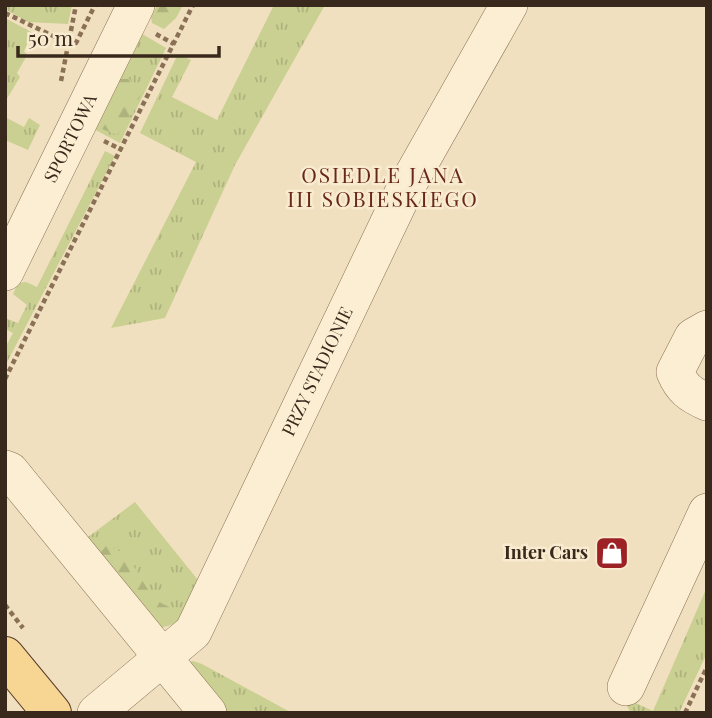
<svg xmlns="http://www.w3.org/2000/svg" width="712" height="718" font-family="'Playfair Display',serif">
<defs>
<pattern id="grass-tufts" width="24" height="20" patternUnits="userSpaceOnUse" patternTransform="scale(1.75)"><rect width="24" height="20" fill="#cacf92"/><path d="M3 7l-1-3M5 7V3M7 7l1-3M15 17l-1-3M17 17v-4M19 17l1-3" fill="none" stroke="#aeb27d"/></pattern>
<pattern id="forest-firs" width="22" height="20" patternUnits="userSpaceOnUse" patternTransform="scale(1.75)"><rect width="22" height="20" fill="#cacf92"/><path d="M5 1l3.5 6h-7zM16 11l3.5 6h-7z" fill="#aeb27d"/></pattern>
</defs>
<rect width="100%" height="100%" fill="#f1e0bf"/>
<g fill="url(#grass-tufts)">
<polygon points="5,5 72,5 68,24 28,22 5,9"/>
<polygon points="274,5 325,5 235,165 165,318 111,328 196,162 140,133 178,54 191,60 172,97 217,120"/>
<polygon points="5,18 33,33 24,51 27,55 17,73 20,77 5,102"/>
<polygon points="139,32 166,48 120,143 88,126"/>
<polygon points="5,117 24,127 29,118 40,125 28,150 5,140"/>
<polygon points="105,151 115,156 5,366 5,348 13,333 5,329 5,318 18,323 27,305 13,294 18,283 26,282 37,287"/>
<path d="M135 502 198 580C187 608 186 629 150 628L80 543Z"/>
<polygon points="707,587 707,653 679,713 631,713 621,696 653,711"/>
<polygon points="193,661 202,664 292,713 218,713 186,663"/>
</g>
<g fill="url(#forest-firs)">
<polygon points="157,5 183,5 176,18 164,29 152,23 151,17"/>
<polygon points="119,79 130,79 140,95 137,106 117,135 102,129 95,121"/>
<path d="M106 546C135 551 137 581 156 599 161 604 170 607 176 610L172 621 160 625 148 619 97 557Z"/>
</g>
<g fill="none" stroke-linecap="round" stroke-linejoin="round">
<g stroke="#8a7056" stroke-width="38">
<g id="minor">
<path id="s1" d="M5 272 136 5"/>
<path d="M707 329 693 337 675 372C682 389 691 395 707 402"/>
<polyline points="5,469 10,471 208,713"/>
<polyline points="626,687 707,512"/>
<path id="s2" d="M96 713 193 632 404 191 509 5"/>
</g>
</g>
<g stroke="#583e2b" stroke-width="40">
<polyline id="major" points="5,656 52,713"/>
</g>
<g stroke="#8a7056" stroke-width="4.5" stroke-dasharray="5 3.5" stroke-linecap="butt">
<polyline points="5,13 68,43 76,43 95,5"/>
<polyline points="156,34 174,44"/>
<polyline points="61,81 76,5"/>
<polyline points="104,141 122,150"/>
<polyline points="5,379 193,5"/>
<polyline points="5,605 23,628"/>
<polyline points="685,713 707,667"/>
</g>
<use href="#minor" stroke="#fbeed2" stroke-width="37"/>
<use href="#major" stroke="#f7d593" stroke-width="38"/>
</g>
<defs>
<g id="shop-square" transform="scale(1.75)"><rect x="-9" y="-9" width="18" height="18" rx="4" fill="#9d2226" stroke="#f8ebcf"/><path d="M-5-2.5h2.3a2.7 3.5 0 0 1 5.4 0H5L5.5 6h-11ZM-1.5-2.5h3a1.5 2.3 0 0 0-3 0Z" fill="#fff"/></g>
</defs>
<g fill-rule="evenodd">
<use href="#shop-square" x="612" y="553"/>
</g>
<g text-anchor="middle" stroke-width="5" stroke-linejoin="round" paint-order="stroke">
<g font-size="18" fill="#39291c" stroke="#f8ebcf">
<text dy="6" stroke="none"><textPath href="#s1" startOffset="149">SPORTOWA</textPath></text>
<text dy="6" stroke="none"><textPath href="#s2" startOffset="415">PRZY STADIONIE</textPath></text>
</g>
<g font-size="18" font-weight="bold" fill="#39291c" stroke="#f8ebcf" text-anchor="end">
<text x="588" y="559">Inter Cars</text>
</g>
<g font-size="21" letter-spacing="2" fill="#682718" stroke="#f8ebcf">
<text x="383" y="183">OSIEDLE JANA<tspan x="383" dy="24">III SOBIESKIEGO</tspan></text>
</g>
</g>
<rect width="712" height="718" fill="none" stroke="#39291c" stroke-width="14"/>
<path d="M18 46v10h201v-10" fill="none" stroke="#39291c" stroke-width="3.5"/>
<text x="28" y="46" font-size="21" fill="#39291c" stroke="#f8ebcf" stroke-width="5" paint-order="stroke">50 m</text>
</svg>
